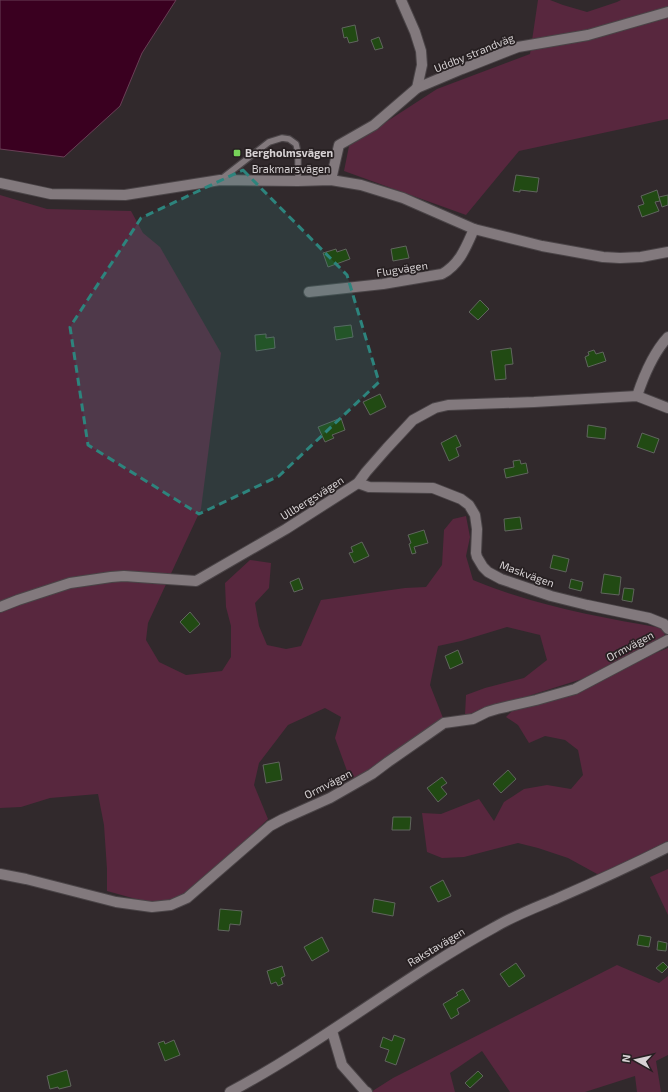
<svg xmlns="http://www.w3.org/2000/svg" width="668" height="1092" font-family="'Exo 2',sans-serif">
<rect width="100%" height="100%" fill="#31292c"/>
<g fill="#58273e">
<polygon points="538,0 550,0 563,5 587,12 617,2 621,0 668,0 668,119 519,151 466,215 344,171 349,146 437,89 530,54"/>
<path d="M0 195 47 209 131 211 143 233 160 247 221 353 201 509 148 623 146 640 159 662 186 675 222 671 231 657V626L226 607 225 583 250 560 271 563 269 588 255 603 259 626 267 645 286 649 301 646 321 600 405 588 426 587 442 565 444 530 453 519 466 516 470 537 466 556 473 580C486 585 498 590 511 594 560 610 611 619 661 628L666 637 601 673 525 697 482 712 465 715 466 695 485 688 524 678 547 660 540 635 507 627 461 641 438 646 430 685 443 718 374 769 350 779 335 738 341 717 325 708 288 725 259 763 254 785 268 819 232 854 180 898 154 904 107 891V869L104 825 98 794 50 798 21 807 0 808Z"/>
<polygon points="668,648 668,841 599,875 568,858 538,848 518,843 464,857 442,858 427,852 422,813 441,814 479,799 494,821 504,802 524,789 547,785 571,789 583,775 578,750 565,740 545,736 529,743 518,725 506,717 512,711 602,681 636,661"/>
<polygon points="668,869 668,915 650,877"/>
<polygon points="617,965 659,983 668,976 668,1055 656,1061 661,1092 637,1092 635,1076 585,1092 510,1092 482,1051 450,1073 455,1092 371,1092 393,1078"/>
</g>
<polygon fill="#3a0020" stroke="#693f56" points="0,0 176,0 142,53 120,106 64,157 0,149"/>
<g fill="#214a13" stroke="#60655e">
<polygon points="355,25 358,41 349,43 347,37 344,38 342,28"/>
<polygon points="379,37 383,48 375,50 371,40"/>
<polygon points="516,175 539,178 537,192 520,190 520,192 513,191"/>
<polygon points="657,190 660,201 655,202 659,211 642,217 638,206 644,204 641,196"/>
<polygon points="668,195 668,205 662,207 659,197"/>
<polygon points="406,246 409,258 393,261 391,249"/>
<polygon points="336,249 337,252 346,249 350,259 328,267 323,253"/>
<polygon points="480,300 489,309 478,320 469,312"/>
<polygon points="351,325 353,337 336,340 334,327"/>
<polygon points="266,334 266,338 274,337 275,348 256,351 255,335"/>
<polygon points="511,348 513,364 505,365 506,379 495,380 491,351"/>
<polygon points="594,350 596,354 603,352 606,361 588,367 585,357 589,355 588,352"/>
<polygon points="380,394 386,407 370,415 363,402"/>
<polygon points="341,418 345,430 332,435 334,438 325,442 318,427"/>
<polygon points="588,425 606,428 605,439 587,437"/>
<polygon points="642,433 659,439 654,453 637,447"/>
<polygon points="456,435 461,446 456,448 459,456 449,461 441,443"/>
<polygon points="520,460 521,464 526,463 528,473 506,478 504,469 514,467 513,461"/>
<polygon points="520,517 522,529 505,531 504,519"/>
<polygon points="424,530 428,543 414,547 416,553 412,554 409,544 411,543 408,535"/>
<polygon points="362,542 369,556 354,563 349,553 353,552 351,547"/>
<polygon points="553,555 569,559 566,572 550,568"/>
<polygon points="604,574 621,577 619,595 601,593"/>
<polygon points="299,578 303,589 294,592 290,582"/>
<polygon points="571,579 583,582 581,591 569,588"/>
<polygon points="624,588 634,589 632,602 622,600"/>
<polygon points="190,612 200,624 190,633 180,622"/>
<polygon points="458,650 463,663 450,669 445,656"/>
<polygon points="279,762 282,780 266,783 263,765"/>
<polygon points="508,770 516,779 501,793 493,784"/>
<polygon points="442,777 447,783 441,787 447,794 438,802 427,788"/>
<polygon points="393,817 411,817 410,830 392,830"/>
<polygon points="443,880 451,896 438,902 430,887"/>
<polygon points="374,899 395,903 393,916 372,912"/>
<polygon points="220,909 242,911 240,925 230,924 229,931 218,930"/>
<polygon points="639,935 651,937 649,947 637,945"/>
<polygon points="322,937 329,951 312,961 304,947"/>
<polygon points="658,941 667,943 666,951 657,950"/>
<polygon points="663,962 668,967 662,973 656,968"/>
<polygon points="516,963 525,976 509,987 500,974"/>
<polygon points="282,966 285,976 281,978 283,984 278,986 276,982 271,984 267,971"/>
<polygon points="463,989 470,1001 457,1009 459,1014 451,1019 443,1004 458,995 456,993"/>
<polygon points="394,1035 405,1039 396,1065 385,1061 389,1050 380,1047 383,1037 392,1041"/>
<polygon points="174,1040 180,1055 165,1061 158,1043 164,1041 165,1044"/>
<polygon points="67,1070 71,1086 59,1089 58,1087 50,1089 47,1076"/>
<polygon points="478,1071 483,1076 470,1088 465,1083"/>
</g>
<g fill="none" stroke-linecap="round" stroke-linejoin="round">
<g stroke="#4a4447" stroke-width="8">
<polyline id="service" points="220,180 269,142 282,138 289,139 296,144 298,153 298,181"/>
</g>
<g stroke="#4a4447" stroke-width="12">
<g id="minor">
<polyline points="401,0 415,32 421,51 422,65 417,88"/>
<polyline points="331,180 339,145 374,125 417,88 462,69 518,47 588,35 668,12"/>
<path d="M309 292 383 284 442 274C460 264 466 247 474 229"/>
<path d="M637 396C644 375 653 353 668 337"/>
<polyline points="358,483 369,487 433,488 461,499 469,505 475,515 477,529 476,553 477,557 483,567 488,572 501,579 551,596 587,605 649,618 664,624 668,629"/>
<polyline points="0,607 18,600 70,583 111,577 124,576 196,581 286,529 358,483 366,472 387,448 413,420 435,408 448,405 534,402 637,396 668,408"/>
<polyline points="0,874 26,879 116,902 152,907 171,905 187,898 270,826 283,819 330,798 372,774 388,762 444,723 473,719 487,712 497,709 536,700 575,689 668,640"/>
<polyline points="332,1031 342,1065 365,1091 367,1092"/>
<path d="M230 1092C322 1043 403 977 495 927 515 915 537 907 558 898 595 882 632 865 668 847"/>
</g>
</g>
<g stroke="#4a4447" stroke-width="12">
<polyline id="tertiary" points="0,183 51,194 125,195 220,180 298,181 331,180 361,185 403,198 474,229 542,246 603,257 620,258 641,257 668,252"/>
</g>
<use href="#service" stroke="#82797d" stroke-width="5.5"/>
<use href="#minor" stroke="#82797d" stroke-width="10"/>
<use href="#tertiary" stroke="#82797d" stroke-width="10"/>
</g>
<path fill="#2d847d" fill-opacity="0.2" stroke="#2d847d" stroke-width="3" stroke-dasharray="8 5" stroke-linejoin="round" d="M243 170 347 275 379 382 279 476 199 514 88 445 70 327 141 218Z"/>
<rect fill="#77d259" stroke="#272022" stroke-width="1.5" x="233" y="149" width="8" height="8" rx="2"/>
<g text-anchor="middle" stroke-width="3.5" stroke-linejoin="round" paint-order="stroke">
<g font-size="11" fill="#d7d2d4" stroke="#272022">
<text transform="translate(474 53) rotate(-22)" y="4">Uddby strandväg</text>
<text x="291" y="173">Brakmarsvägen</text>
<text transform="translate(402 269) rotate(-9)" y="4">Flugvägen</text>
<text transform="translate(312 498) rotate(-32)" y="4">Ullbergsvägen</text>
<text transform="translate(527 574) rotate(20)" y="4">Maskvägen</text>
<text transform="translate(630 646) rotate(-28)" y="4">Ormvägen</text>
<text transform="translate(328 784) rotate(-27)" y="4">Ormvägen</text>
<text transform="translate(436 947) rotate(-31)" y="4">Rakstavägen</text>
</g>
<g font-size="11" font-weight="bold" fill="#d7d2d4" stroke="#272022" text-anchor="start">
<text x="245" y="157">Bergholmsvägen</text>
</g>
</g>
<g transform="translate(636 1060) rotate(278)" stroke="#272022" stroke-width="3" paint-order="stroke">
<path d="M0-3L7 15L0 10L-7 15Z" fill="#d7d2d4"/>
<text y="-6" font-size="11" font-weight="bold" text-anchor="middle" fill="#d7d2d4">N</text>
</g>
</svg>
